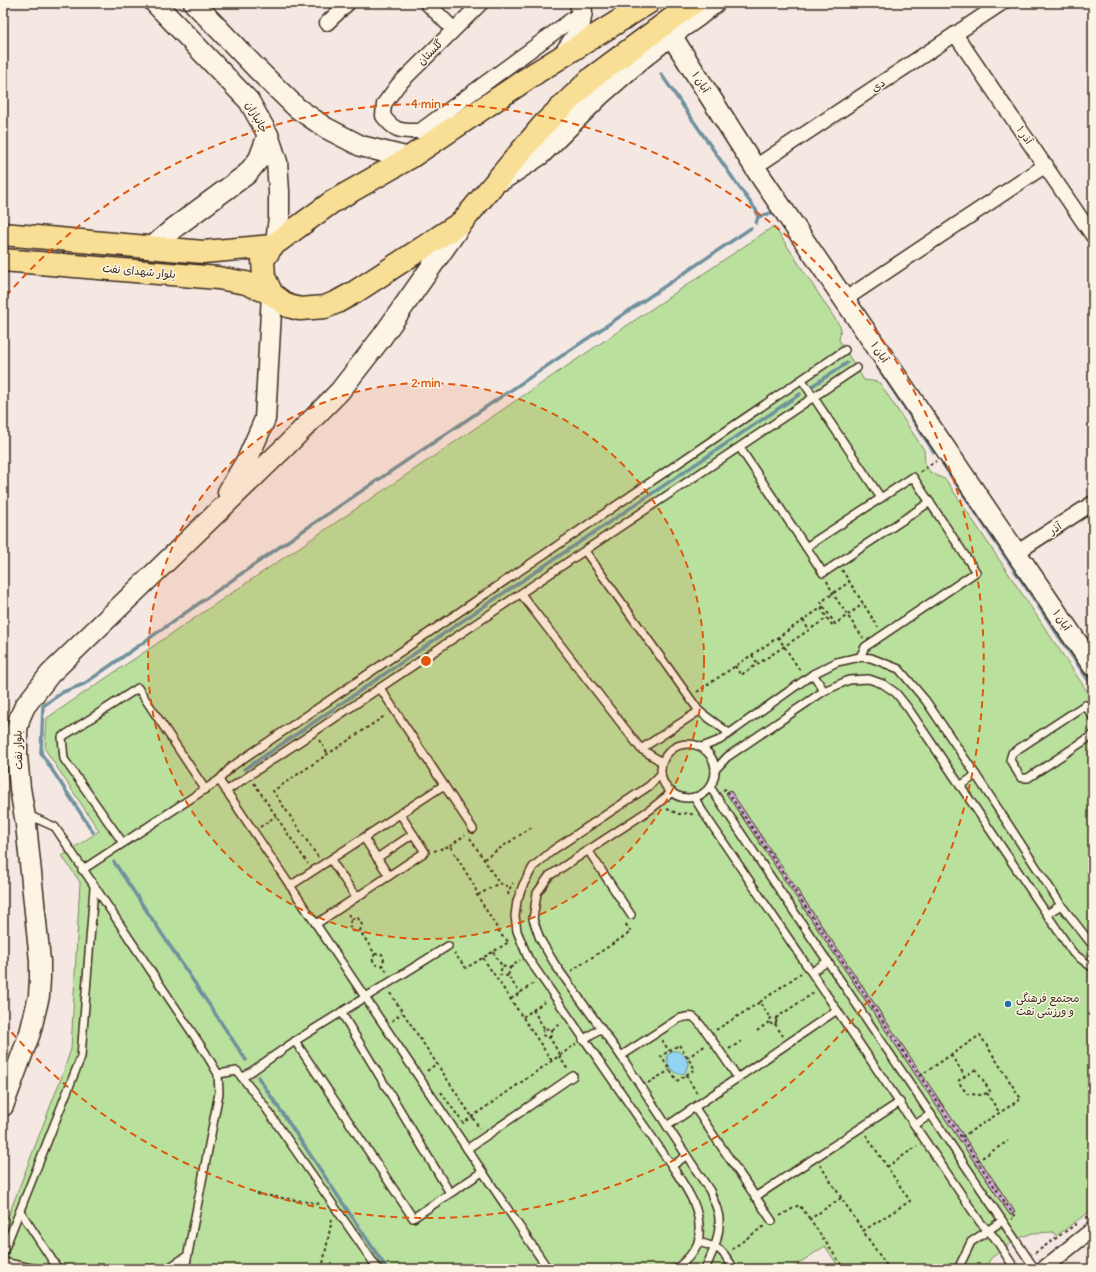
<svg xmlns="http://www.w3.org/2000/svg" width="1096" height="1272" font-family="Delius,'Playpen Sans Arabic',sans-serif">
<rect width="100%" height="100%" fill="#f5e8e3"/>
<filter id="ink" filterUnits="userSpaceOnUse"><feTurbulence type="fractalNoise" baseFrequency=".025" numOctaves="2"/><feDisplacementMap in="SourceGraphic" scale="8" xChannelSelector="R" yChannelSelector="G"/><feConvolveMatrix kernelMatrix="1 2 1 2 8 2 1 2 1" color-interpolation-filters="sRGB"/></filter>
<g filter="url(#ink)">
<polygon fill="#b9e19d" stroke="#7a865e" points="774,226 841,328 839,340 864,380 879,382 924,450 925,464 930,472 946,480 1093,700 1093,1209 1056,1236 1053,1232 1032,1233 1015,1240 990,1259 986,1269 840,1269 825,1246 790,1269 3,1269 3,1230 63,1073 71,1049 80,882 62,856 99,831 45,749 47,718"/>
<path fill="#91d5f2" stroke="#6f919d" d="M672 1051C681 1050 686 1056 688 1064L685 1073C674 1077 667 1066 667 1056Z"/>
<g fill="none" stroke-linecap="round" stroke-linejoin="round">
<g stroke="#6f919d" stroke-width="3.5">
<polyline points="661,74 739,187 756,210 758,217 756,223"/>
<polyline points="758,217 771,213 776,215 778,219"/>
<polyline points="877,366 934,452"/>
<polyline points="812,386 847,363"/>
<polyline points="943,464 1093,687"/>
<polyline points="244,769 254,763 474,613 800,394"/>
<polyline points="93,832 41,753 43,706 63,692 84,684 298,534 751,228"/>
<polyline points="114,862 246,1060"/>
<polyline points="258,1077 387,1269"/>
</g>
</g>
<polygon fill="#d7b2db" stroke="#3b2a1e" points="730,790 1015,1212 1010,1215 726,793"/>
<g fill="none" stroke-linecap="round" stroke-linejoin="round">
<g stroke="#3b2a1e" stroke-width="10">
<g id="lane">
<polyline points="802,380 881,498"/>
<polyline points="740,448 806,547"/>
<polyline points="585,551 699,711 729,733"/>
<polyline points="521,594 641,749 662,762"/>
<polyline points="860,657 865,647 976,572 913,477 806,547 823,573 930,502"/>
<polyline points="813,674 824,691"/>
<polyline points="380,688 473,829"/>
<polyline points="1093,717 1085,705 1012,753 1010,760 1021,778 1028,778 1093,735"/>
<circle cx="688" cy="771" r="27"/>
<polyline points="702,747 720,740 813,674 837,662 860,657 871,658 899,669 926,701 976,775 1061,905 1090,942 1093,944"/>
<polyline points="641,749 699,711"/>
<polyline points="715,770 727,757 824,691 849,680 869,679 883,684 896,693 908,708 1073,953 1093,968"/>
<path d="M661 774 649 786 553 850 533 867 523 885 517 901 515 916 517 931 528 958 672 1166C686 1188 701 1207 699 1234 699 1237 699 1240 698 1243 693 1254 685 1262 676 1269"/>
<polyline points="219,780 548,1269"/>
<polyline points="960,786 976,775"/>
<polyline points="710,787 1035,1269"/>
<polyline points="226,791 857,368"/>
<path d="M672 792 651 809 549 876 537 893 533 919 540 939 556 966 621 1056 710 1191C712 1197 715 1203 717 1209 724 1229 713 1252 705 1269"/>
<polyline points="694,797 703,812 980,1222 995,1238 1015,1269"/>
<polyline points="26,814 55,827 205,1052 218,1074 219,1093 185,1269"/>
<polyline points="364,838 389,876"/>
<polyline points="123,843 64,759 62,737 138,688 205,789"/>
<polyline points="588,850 631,915"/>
<polyline points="377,858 413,834"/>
<polyline points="331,860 356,897"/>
<polyline points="82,870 219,780 231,767 845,350"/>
<polyline points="290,886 444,785"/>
<polyline points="1047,914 1061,905"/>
<polyline points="316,924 425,852 400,814"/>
<polyline points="812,972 828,961"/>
<polyline points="341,1012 450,1193"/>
<polyline points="583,1040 601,1028"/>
<polyline points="295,1041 413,1218 482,1172"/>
<path d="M621 1056 678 1019C682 1018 688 1015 693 1017 701 1021 731 1068 738 1078"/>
<polyline points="218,1074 237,1071 263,1104 378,1269"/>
<polyline points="242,1078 295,1041 448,946"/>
<polyline points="695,1108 772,1221"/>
<polyline points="915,1125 931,1114"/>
<polyline points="667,1126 837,1010"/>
<polyline points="467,1149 573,1076"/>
<polyline points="672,1166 686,1156"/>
<polyline points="755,1197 900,1102"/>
<polyline points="20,1211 58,1269"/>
<path d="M698 1242C721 1248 722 1249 734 1269"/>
<polyline points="3,1253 81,1057 94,888"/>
<polyline points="3,1262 36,1269"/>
<polyline points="167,1269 187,1256"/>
<polyline points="958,1269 971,1242 1002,1221"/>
</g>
</g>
<g stroke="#3b2a1e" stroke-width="17">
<g id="street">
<polyline points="427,3 453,29"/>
<path d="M481 3 398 85 384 104 383 116C395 132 401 131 420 131L582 12"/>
<polyline points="327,23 348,3"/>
<polyline points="955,34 1093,236"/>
<polyline points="755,167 1002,3"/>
<polyline points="844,300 1046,165"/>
<polyline points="1016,553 1093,503"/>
<polyline points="1043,1269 1093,1229"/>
</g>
</g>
<g stroke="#3b2a1e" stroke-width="23">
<g id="secondary">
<polyline points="155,3 249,101 268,135 277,162 279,191 279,217 276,243"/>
<polyline points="194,3 258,70 297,108 326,128 361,146 409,158"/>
<polyline points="671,35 759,174 1093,666"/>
<polyline points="563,56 578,34 582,12 580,3"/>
<polyline points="502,180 540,155 600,95 640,60 671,35 698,16 714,3"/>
<polyline points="151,248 174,228 247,174 259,159 268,135"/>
<polyline points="228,492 248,458 265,419 272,294"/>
<polyline points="3,1106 30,1033 39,996 40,978 40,961 26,824 20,788 17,756 17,729 20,717 25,706 50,674 286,446 340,391 382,337 462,223"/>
</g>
</g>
<g stroke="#3b2a1e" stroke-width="25">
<g id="primary">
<polyline points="648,3 537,72 409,158 332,202 272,246 263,260 264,277 272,294 288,306 300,309 325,307 337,302 355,292 462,222 544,124 593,77 693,3"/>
<polyline points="3,234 203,252 272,246"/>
<polyline points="3,260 218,278 246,283 272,294"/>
</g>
</g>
<g stroke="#3b2a1e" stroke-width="2" stroke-dasharray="3 3" stroke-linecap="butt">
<polyline points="920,472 936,461"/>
<polyline points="842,570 878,627"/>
<polyline points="827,581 833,594 863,638"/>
<polyline points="824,607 835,624 863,604"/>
<polyline points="821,608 827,618"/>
<polyline points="803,620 809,630"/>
<polyline points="778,637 801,672"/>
<polyline points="752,655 758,664"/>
<polyline points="735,666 741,675 827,618 833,626 835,624"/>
<polyline points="697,692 824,606 821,602 849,582"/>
<polyline points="319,740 328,754"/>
<polyline points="254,783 308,864"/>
<polyline points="723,790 726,789 1015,1217 1012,1219"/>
<polyline points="667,809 679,814 688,813 694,815"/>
<polyline points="260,827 276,816"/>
<polyline points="470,838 499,883 510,887"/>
<polyline points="450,846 465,835"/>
<polyline points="434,851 450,846 475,887 477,895 502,936 509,942 466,968 454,953"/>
<polyline points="318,857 273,791 386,715"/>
<polyline points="484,859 532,827"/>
<polyline points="478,895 499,883"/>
<polyline points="508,895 509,890 513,883"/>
<polyline points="348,914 352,919 358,918 362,925 360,931 375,954 382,954 384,959 382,965 388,973"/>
<polyline points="351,920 349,925 352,931 360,931"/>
<polyline points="493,952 502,966"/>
<polyline points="375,954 372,959 376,965 382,965"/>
<polyline points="483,958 552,1061"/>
<polyline points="510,968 520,960"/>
<polyline points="571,971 631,932 625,923"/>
<polyline points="508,976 500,975 502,966 510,968 508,976 520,993"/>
<polyline points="390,993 480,1129"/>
<polyline points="511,999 534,983"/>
<polyline points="760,1002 801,973"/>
<polyline points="533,1010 544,1028"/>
<polyline points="523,1017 546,1001"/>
<circle cx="773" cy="1021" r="3.5"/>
<polyline points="776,1018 815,992"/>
<polyline points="392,1021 402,1013"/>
<polyline points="775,1024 783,1036"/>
<polyline points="552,1030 562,1023"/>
<polyline points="716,1030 760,1002 770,1018"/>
<polyline points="757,1031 769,1022"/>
<polyline points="550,1038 552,1030 544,1028 542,1035 550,1038 560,1055"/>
<polyline points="662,1040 669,1051"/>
<polygon points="679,1045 695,1069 677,1081 661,1056"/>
<polyline points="729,1049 742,1041"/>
<polyline points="951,1055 965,1076"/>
<polyline points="559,1056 568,1070"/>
<polyline points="687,1058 706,1045"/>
<polygon points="976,1069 990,1091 983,1095 967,1094 958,1081"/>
<polyline points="427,1071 436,1064"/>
<polyline points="686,1075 698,1095"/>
<polyline points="920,1076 980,1035 1021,1099 960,1138"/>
<polyline points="648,1083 670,1070"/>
<polyline points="441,1092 463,1123 576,1044"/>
<polyline points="987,1093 999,1112"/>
<polyline points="866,1135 910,1201 863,1231 889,1269"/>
<polyline points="977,1161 1008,1141"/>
<polyline points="820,1165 863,1231"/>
<polyline points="887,1167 917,1146"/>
<polyline points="257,1194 321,1204"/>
<polyline points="841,1198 810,1219 844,1269"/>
<polyline points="780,1216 799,1205 810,1219"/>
<polyline points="1086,1218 1093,1213"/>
<polyline points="732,1249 764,1226"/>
<polyline points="1035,1253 1079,1222"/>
<polyline points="322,1269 332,1219"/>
</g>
<use href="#lane" stroke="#fcf5e5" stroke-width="7"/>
<use href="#street" stroke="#fcf5e5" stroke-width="14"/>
<use href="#secondary" stroke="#fcf5e5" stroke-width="20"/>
<use href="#primary" stroke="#f9df96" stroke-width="22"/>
</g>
</g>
<circle cx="426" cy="661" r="278" fill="#df570d" fill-opacity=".12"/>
<g fill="none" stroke="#df570d" stroke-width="2" stroke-dasharray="7 5">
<circle cx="426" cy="661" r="278"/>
<path d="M6 296A557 557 0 1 1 6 1026"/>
</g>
<circle fill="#1f6fb2" stroke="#fcf5e5" stroke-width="1.5" cx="1008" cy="1004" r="4"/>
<g text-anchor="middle" stroke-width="3" stroke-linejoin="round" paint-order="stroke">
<g font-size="11" fill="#3b2a1e" stroke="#fcf5e5">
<text transform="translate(430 52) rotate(-45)" y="4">گلستان</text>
<text transform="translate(701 82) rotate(57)" y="4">آبان ۱</text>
<text transform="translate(878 85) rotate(-34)" y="4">دی</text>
<text transform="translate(257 117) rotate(60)" y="4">جانبازان</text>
<text transform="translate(1025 135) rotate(55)" y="4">آذر ۱</text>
<text transform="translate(139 271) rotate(5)" y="4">بلوار شهدای نفت</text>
<text transform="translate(880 352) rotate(56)" y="4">آبان ۱</text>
<text transform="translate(1055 528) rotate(-33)" y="4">آذر</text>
<text transform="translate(1062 620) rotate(56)" y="4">آبان ۱</text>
<text transform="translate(18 750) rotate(-91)" y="4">بلوار نفت</text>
</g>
<g font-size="11" fill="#3b2a1e" stroke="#fcf5e5" text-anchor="start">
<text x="1016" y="1002">مجتمع فرهنگى<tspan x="1016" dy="13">و ورزشى نفت</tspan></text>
</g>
</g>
<circle cx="426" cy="661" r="6" fill="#df570d" stroke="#fcf5e5" stroke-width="2"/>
<g font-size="12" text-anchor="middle" font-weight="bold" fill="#df570d" stroke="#fcf5e5" stroke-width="3" stroke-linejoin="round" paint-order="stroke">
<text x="426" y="108">4 min</text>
<text x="426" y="387">2 min</text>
</g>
<rect width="1096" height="1272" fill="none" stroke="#fcf5e5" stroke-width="16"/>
<rect x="8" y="8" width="1080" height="1256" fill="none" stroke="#3b2a1e" stroke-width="1.5" filter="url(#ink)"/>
</svg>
